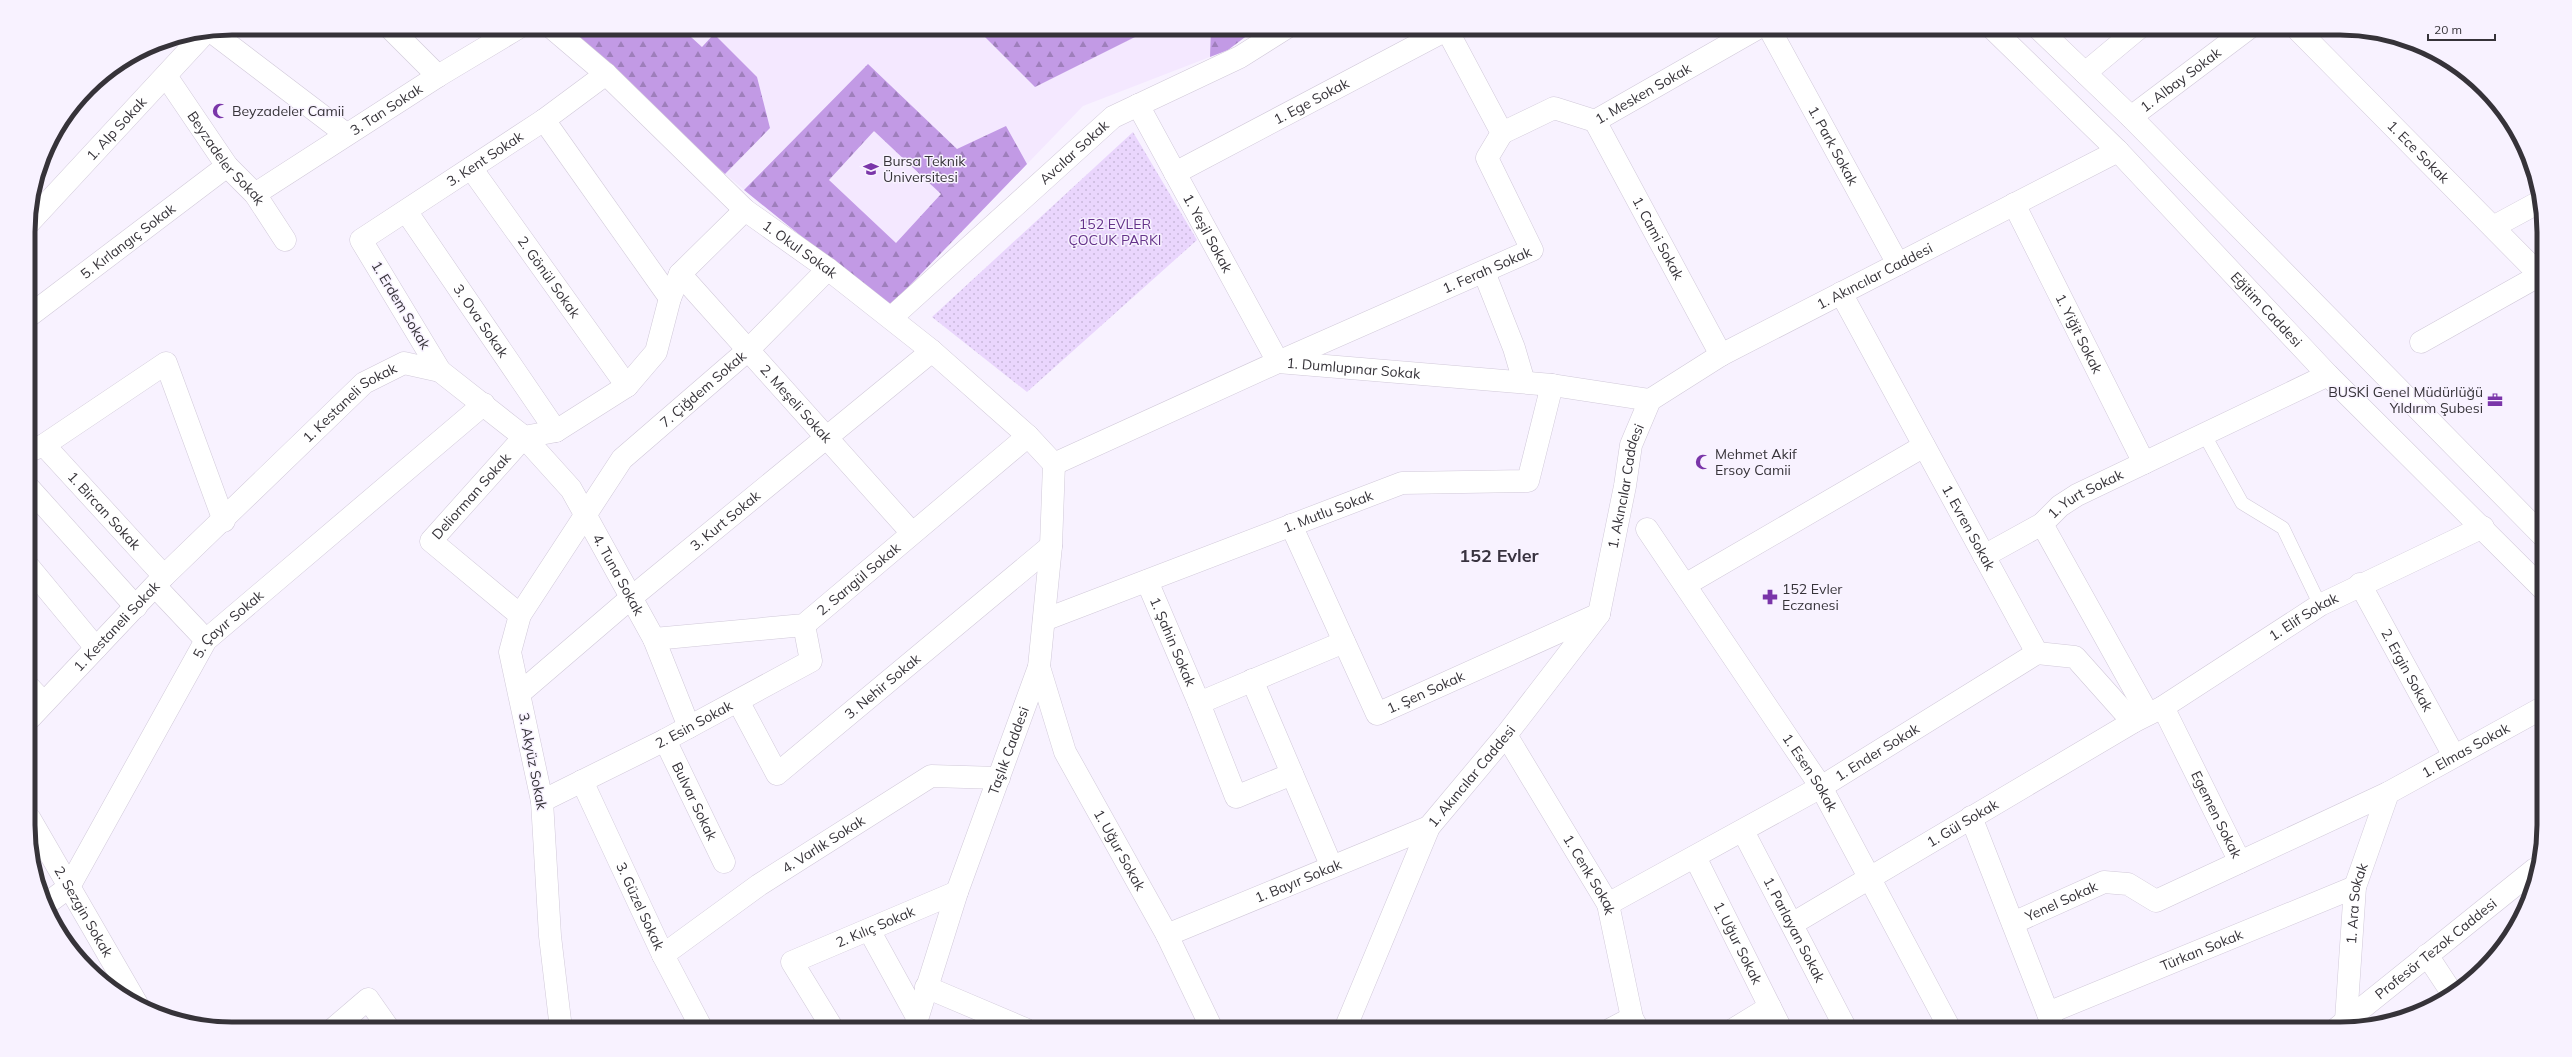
<svg xmlns="http://www.w3.org/2000/svg" width="2572" height="1057" font-family="Mulish,sans-serif">
<defs>
<pattern id="grass-dots" width="8" height="8" patternUnits="userSpaceOnUse"><rect width="8" height="8" fill="#ead6fd"/><path d="M2 2h.1M6 6h.1" fill="none" stroke="#c9b8da" stroke-width="1.8" stroke-linecap="round"/></pattern>
<pattern id="forest-firs" width="22" height="20" patternUnits="userSpaceOnUse"><rect width="22" height="20" fill="#c29ae5"/><path d="M5 1l3.5 6h-7zM16 11l3.5 6h-7z" fill="#9e7ebb"/></pattern>
</defs>
<rect width="100%" height="100%" fill="#f8f2ff"/>
<polygon fill="#f4e8ff" points="565,28 1257,28 1228,50 1083,106 889,307 725,174"/>
<polygon fill="url(#grass-dots)" points="1133,132 1197,240 1027,392 932,317"/>
<g fill="url(#forest-firs)" fill-rule="evenodd">
<polygon points="565,28 681,28 702,47 714,34 757,77 770,128 725,174"/>
<polygon points="976,28 1153,28 1035,87"/>
<polygon points="1211,28 1257,28 1228,50 1210,57"/>
<path d="M868 64 957 149 1006 126 1027 164 889 307 744 190ZM874 131 941 194 896 243 829 180Z"/>
</g>
<g fill="none" stroke-linecap="round" stroke-linejoin="round">
<g stroke="#d1c9d9" stroke-width="14">
<polyline id="service" points="2204,434 2242,503 2283,528 2320,605"/>
</g>
<g stroke="#d1c9d9" stroke-width="23">
<g id="minor">
<polyline points="390,28 438,76"/>
<path id="s1" d="M552 28 606 74 745 210 828 269 932 351 1028 436 1054 464 1278 362 1552 385 1650 400"/>
<path id="s2" d="M1769 28 1898 264"/>
<path id="s3" d="M2296 28 2540 275"/>
<polyline points="212,32 346,134"/>
<polyline points="2085,73 2139,28"/>
<path id="s4" d="M166 76 227 166 255 194 285 240"/>
<path id="s5" d="M1138 105 1278 362 1532 250 1487 158 1502 133 1446 28"/>
<path id="s6" d="M2131 117 2249 28"/>
<polyline points="544,120 670,298"/>
<path id="s7" d="M1595 121 1721 355"/>
<path id="s8" d="M1502 133 1554 108 1595 121 1758 28"/>
<path id="s9" d="M471 168 627 386"/>
<path id="s10" d="M1175 173 1446 30"/>
<path id="s11" d="M255 194 438 76 518 28"/>
<path id="s12" d="M2014 204 2144 463"/>
<path id="s13" d="M406 211 556 431"/>
<path id="s14" d="M28 224 204 34"/>
<polyline points="2493,227 2541,201"/>
<polyline points="1484,272 1514,348 1524,382"/>
<path id="s15" d="M680 274 912 533"/>
<path id="s16" d="M1841 293 2037 653 2075 657 2133 722"/>
<path id="s17" d="M29 316 227 166"/>
<path id="s18" d="M891 318 1113 117 1240 57 1286 28"/>
<polyline points="2421,342 2542,274"/>
<path id="s19" d="M440 371 361 240 544 120 606 74"/>
<path id="s20" d="M44 445 164 576"/>
<polyline points="29,451 44,445 166,363 224,521"/>
<polyline points="29,488 136,607"/>
<path id="s21" d="M1291 525 1377 714 1599 614"/>
<path id="s22" d="M1647 529 1821 787 1950 1029"/>
<polyline points="1984,556 2042,524"/>
<polyline points="29,567 96,648"/>
<path id="s23" d="M1147 581 1199 703 1344 642"/>
<path id="s24" d="M2360 584 2454 756"/>
<polyline points="1685,585 1924,446"/>
<polyline points="155,586 206,640"/>
<path id="s25" d="M520 615 431 541 524 437 571 489 585 514 654 639 689 727"/>
<path id="s26" d="M1044 620 1402 483 1528 481 1552 385"/>
<path id="s27" d="M654 639 804 625 1028 436"/>
<path id="s28" d="M1039 667 1065 752 1167 935 1212 1029"/>
<polyline points="1252,680 1331,865"/>
<polyline points="29,687 43,702"/>
<path id="s29" d="M520 693 632 597 932 351"/>
<path id="s30" d="M738 701 777 774 1051 546"/>
<polyline points="1199,703 1236,797 1292,774"/>
<path id="s31" d="M2163 707 2240 862 2388 793 2544 707"/>
<path id="s32" d="M2148 714 2042 524 2060 506 2077 495 2328 375"/>
<path id="s33" d="M30 718 164 576 364 383 404 363 440 371 524 437 556 431 627 386 656 352 670 298 680 274 745 210"/>
<path id="s34" d="M1506 735 1608 904 1632 1018 1638 1029"/>
<path id="s35" d="M665 740 724 862"/>
<path id="s36" d="M582 781 663 955 702 1029"/>
<path id="s37" d="M542 801 665 740 811 661 804 625"/>
<polyline points="1971,817 2054,1029"/>
<path id="s38" d="M30 819 137 1004"/>
<path id="s39" d="M1743 831 1846 1029"/>
<path id="s40" d="M1695 857 1781 1029"/>
<path id="s41" d="M1608 904 1821 787 2037 653"/>
<path id="s42" d="M45 905 69 887 206 640 484 404"/>
<path id="s43" d="M2013 923 2104 882 2128 884 2156 901 2240 862"/>
<path id="s44" d="M1792 924 2133 722 2163 707 2320 605 2483 527"/>
<polyline points="869,930 917,1017"/>
<path id="s45" d="M1167 935 1429 827"/>
<path id="s46" d="M663 955 759 885 931 776 999 778"/>
<polyline points="2427,955 2452,993"/>
<polyline points="926,987 1025,1029"/>
<path id="s47" d="M2048 1013 2355 887"/>
<path id="s48" d="M2346 1020 2355 887 2388 793"/>
<polyline points="333,1029 368,999 389,1029"/>
<path id="s49" d="M561 1029 550 936 542 801 510 652 520 615 622 459 747 351 828 269"/>
<path id="s50" d="M833 1029 792 962 957 892"/>
<polyline points="1611,1029 1632,1018"/>
<polyline points="1734,1029 1770,1007"/>
</g>
</g>
<g stroke="#d1c9d9" stroke-width="23">
<g id="tertiary">
<path id="s51" d="M914 1029 957 892 1039 667 1051 546 1054 464"/>
<path id="s52" d="M1345 1029 1429 827 1506 735 1599 614 1625 486 1631 445 1650 400 1721 355 2118 151"/>
</g>
</g>
<g stroke="#d1c9d9" stroke-width="23">
<g id="primary">
<path id="s53" d="M1992 28 2118 151 2328 375 2543 589"/>
<polyline points="2038,28 2131,117 2543,536"/>
<path id="s54" d="M2336 1029 2535 869"/>
</g>
</g>
<use href="#service" stroke="#fff" stroke-width="13"/>
<use href="#minor" stroke="#fff" stroke-width="22"/>
<use href="#tertiary" stroke="#fff" stroke-width="22"/>
<use href="#primary" stroke="#fff" stroke-width="22"/>
</g>
<defs>
<g id="mosque-bare" transform="scale(1.2)"><path d="M3.5-4.9A6 6 0 1 0 3.5 4.9A5 5 0 1 1 3.5-4.9Z" fill="#7a35a9" stroke="#f8f2ff" stroke-width="2.5" paint-order="stroke"/></g>
<g id="university-bare" transform="scale(1.2)"><path d="M0-5L7-2L0 1L-7-2ZM-4 1L0 2.5L4 1V4Q0 6-4 4Z" fill="#7a35a9" stroke="#f8f2ff" stroke-width="2.5" paint-order="stroke"/></g>
<g id="office-bare" transform="scale(1.2)"><path d="M-6-3h4V-5.5h4V-3h4V5H-6ZM-1-4.5V-3h2v-1.5ZM-6 0V1H6V0Z" fill="#7a35a9" stroke="#f8f2ff" stroke-width="2.5" paint-order="stroke"/></g>
<g id="pharmacy-bare" transform="scale(1.2)"><path d="M-2-6h4v4h4v4h-4v4h-4v-4h-4v-4h4Z" fill="#7a35a9" stroke="#f8f2ff" stroke-width="2.5" paint-order="stroke"/></g>
</defs>
<g fill-rule="evenodd">
<use href="#mosque-bare" x="220" y="111"/>
<use href="#university-bare" x="871" y="169"/>
<use href="#office-bare" x="2495" y="400"/>
<use href="#mosque-bare" x="1703" y="462"/>
<use href="#pharmacy-bare" x="1770" y="597"/>
</g>
<g text-anchor="middle" stroke-width="3" stroke-linejoin="round" paint-order="stroke">
<g font-size="14" fill="#363339" stroke="#f8f2ff">
<text dy="5" stroke="none"><textPath href="#s6" startOffset="62">1. Albay Sokak</textPath></text>
<text dy="5" stroke="none"><textPath href="#s8" startOffset="156">1. Mesken Sokak</textPath></text>
<text dy="5" stroke="none"><textPath href="#s10" startOffset="154">1. Ege Sokak</textPath></text>
<text dy="5" stroke="none"><textPath href="#s11" startOffset="156">3. Tan Sokak</textPath></text>
<text dy="5" stroke="none"><textPath href="#s14" startOffset="130">1. Alp Sokak</textPath></text>
<text dy="5" stroke="none"><textPath href="#s2" startOffset="134">1. Park Sokak</textPath></text>
<text dy="5" stroke="none"><textPath href="#s18" startOffset="247">Avcılar Sokak</textPath></text>
<text dy="5" stroke="none"><textPath href="#s3" startOffset="174">1. Ece Sokak</textPath></text>
<text dy="5" stroke="none"><textPath href="#s4" startOffset="102">Beyzadeler Sokak</textPath></text>
<text dy="5" stroke="none"><textPath href="#s19" startOffset="301">3. Kent Sokak</textPath></text>
<text dy="5" stroke="none"><textPath href="#s5" startOffset="146">1. Yeşil Sokak</textPath></text>
<text dy="5" stroke="none"><textPath href="#s7" startOffset="133">1. Cami Sokak</textPath></text>
<text dy="5" stroke="none"><textPath href="#s17" startOffset="124">5. Kırlangıç Sokak</textPath></text>
<text dy="5" stroke="none"><textPath href="#s1" startOffset="333">1. Okul Sokak</textPath></text>
<text dy="5" stroke="none"><textPath href="#s5" startOffset="521">1. Ferah Sokak</textPath></text>
<text dy="5" stroke="none"><textPath href="#s52" startOffset="969">1. Akıncılar Caddesi</textPath></text>
<text dy="5" stroke="none"><textPath href="#s9" startOffset="134">2. Gönül Sokak</textPath></text>
<text transform="translate(401 305) rotate(59)" y="5">1. Erdem Sokak</text>
<text dy="5" stroke="none"><textPath href="#s53" startOffset="393">Eğitim Caddesi</textPath></text>
<text dy="5" stroke="none"><textPath href="#s13" startOffset="133">3. Ova Sokak</textPath></text>
<text dy="5" stroke="none"><textPath href="#s12" startOffset="145">1. Yiğit Sokak</textPath></text>
<text dy="5" stroke="none"><textPath href="#s1" startOffset="988">1. Dumlupınar Sokak</textPath></text>
<text dy="5" stroke="none"><textPath href="#s49" startOffset="713">7. Çiğdem Sokak</textPath></text>
<text dy="5" stroke="none"><textPath href="#s33" startOffset="450">1. Kestaneli Sokak</textPath></text>
<text dy="5" stroke="none"><textPath href="#s15" startOffset="174">2. Meşeli Sokak</textPath></text>
<text dy="5" stroke="none"><textPath href="#s52" startOffset="622">1. Akıncılar Caddesi</textPath></text>
<text dy="5" stroke="none"><textPath href="#s25" startOffset="176">Deliorman Sokak</textPath></text>
<text dy="5" stroke="none"><textPath href="#s32" startOffset="271">1. Yurt Sokak</textPath></text>
<text dy="5" stroke="none"><textPath href="#s20" startOffset="89">1. Bircan Sokak</textPath></text>
<text dy="5" stroke="none"><textPath href="#s26" startOffset="304">1. Mutlu Sokak</textPath></text>
<text dy="5" stroke="none"><textPath href="#s29" startOffset="268">3. Kurt Sokak</textPath></text>
<text dy="5" stroke="none"><textPath href="#s16" startOffset="267">1. Evren Sokak</textPath></text>
<text dy="5" stroke="none"><textPath href="#s25" startOffset="423">4. Tuna Sokak</textPath></text>
<text dy="5" stroke="none"><textPath href="#s27" startOffset="222">2. Sarıgül Sokak</textPath></text>
<text dy="5" stroke="none"><textPath href="#s44" startOffset="597">1. Elif Sokak</textPath></text>
<text dy="5" stroke="none"><textPath href="#s33" startOffset="126">1. Kestaneli Sokak</textPath></text>
<text dy="5" stroke="none"><textPath href="#s42" startOffset="339">5. Çayır Sokak</textPath></text>
<text dy="5" stroke="none"><textPath href="#s23" startOffset="66">1. Şahin Sokak</textPath></text>
<text dy="5" stroke="none"><textPath href="#s24" startOffset="98">2. Ergin Sokak</textPath></text>
<text dy="5" stroke="none"><textPath href="#s30" startOffset="220">3. Nehir Sokak</textPath></text>
<text dy="5" stroke="none"><textPath href="#s21" startOffset="261">1. Şen Sokak</textPath></text>
<text dy="5" stroke="none"><textPath href="#s37" startOffset="170">2. Esin Sokak</textPath></text>
<text dy="5" stroke="none"><textPath href="#s31" startOffset="425">1. Elmas Sokak</textPath></text>
<text dy="5" stroke="none"><textPath href="#s51" startOffset="294">Taşlık Caddesi</textPath></text>
<text dy="5" stroke="none"><textPath href="#s41" startOffset="309">1. Ender Sokak</textPath></text>
<text transform="translate(533 761) rotate(79)" y="5">3. Akyüz Sokak</text>
<text dy="5" stroke="none"><textPath href="#s22" startOffset="293">1. Esen Sokak</textPath></text>
<text dy="5" stroke="none"><textPath href="#s52" startOffset="285">1. Akıncılar Caddesi</textPath></text>
<text dy="5" stroke="none"><textPath href="#s35" startOffset="68">Bulvar Sokak</textPath></text>
<text dy="5" stroke="none"><textPath href="#s31" startOffset="120">Egemen Sokak</textPath></text>
<text dy="5" stroke="none"><textPath href="#s44" startOffset="198">1. Gül Sokak</textPath></text>
<text dy="5" stroke="none"><textPath href="#s46" startOffset="195">4. Varlık Sokak</textPath></text>
<text dy="5" stroke="none"><textPath href="#s28" startOffset="201">1. Uğur Sokak</textPath></text>
<text dy="5" stroke="none"><textPath href="#s34" startOffset="163">1. Cenk Sokak</textPath></text>
<text dy="5" stroke="none"><textPath href="#s45" startOffset="142">1. Bayır Sokak</textPath></text>
<text dy="5" stroke="none"><textPath href="#s43" startOffset="53">Yenel Sokak</textPath></text>
<text dy="5" stroke="none"><textPath href="#s48" startOffset="117">1. Ara Sokak</textPath></text>
<text dy="5" stroke="none"><textPath href="#s36" startOffset="138">3. Güzel Sokak</textPath></text>
<text dy="5" stroke="none"><textPath href="#s38" startOffset="107">2. Sezgin Sokak</textPath></text>
<text dy="5" stroke="none"><textPath href="#s50" startOffset="169">2. Kılıç Sokak</textPath></text>
<text dy="5" stroke="none"><textPath href="#s39" startOffset="111">1. Parlayan Sokak</textPath></text>
<text dy="5" stroke="none"><textPath href="#s40" startOffset="96">1. Uğur Sokak</textPath></text>
<text dy="5" stroke="none"><textPath href="#s54" startOffset="128">Profesör Tezok Caddesi</textPath></text>
<text dy="5" stroke="none"><textPath href="#s47" startOffset="166">Türkan Sokak</textPath></text>
</g>
<g font-size="14" fill="#363339" stroke="#f8f2ff" text-anchor="start">
<text x="232" y="116">Beyzadeler Camii</text>
<text x="883" y="166">Bursa Teknik<tspan x="883" dy="16">Üniversitesi</tspan></text>
<text x="2483" y="397" text-anchor="end">BUSKİ Genel Müdürlüğü<tspan x="2483" dy="16">Yıldırım Şubesi</tspan></text>
<text x="1715" y="459">Mehmet Akif<tspan x="1715" dy="16">Ersoy Camii</tspan></text>
<text x="1782" y="594">152 Evler<tspan x="1782" dy="16">Eczanesi</tspan></text>
</g>
<g font-size="14" fill="#65338a" stroke="#f8f2ff">
<text x="1115" y="229">152 EVLER<tspan x="1115" dy="16">ÇOCUK PARKI</tspan></text>
</g>
<g font-size="18" font-weight="bold" fill="#393340" stroke="#f8f2ff">
<text x="1499" y="562">152 Evler</text>
</g>
</g>
<path d="M0 0H2572V1057H0ZM232 35H2340A197 197 0 0 1 2537 232V825A197 197 0 0 1 2340 1022H232A197 197 0 0 1 35 825V232A197 197 0 0 1 232 35Z" fill="#f8f2ff" fill-rule="evenodd"/>
<path fill="none" stroke="#363339" stroke-width="5" d="M232 35H2340A197 197 0 0 1 2537 232V825A197 197 0 0 1 2340 1022H232A197 197 0 0 1 35 825V232A197 197 0 0 1 232 35Z"/>
<path d="M2428 34v6h67v-6" fill="none" stroke="#363339" stroke-width="2"/>
<text x="2434" y="34" font-size="12" fill="#363339" stroke="#f8f2ff" stroke-width="3" paint-order="stroke">20 m</text>
</svg>
